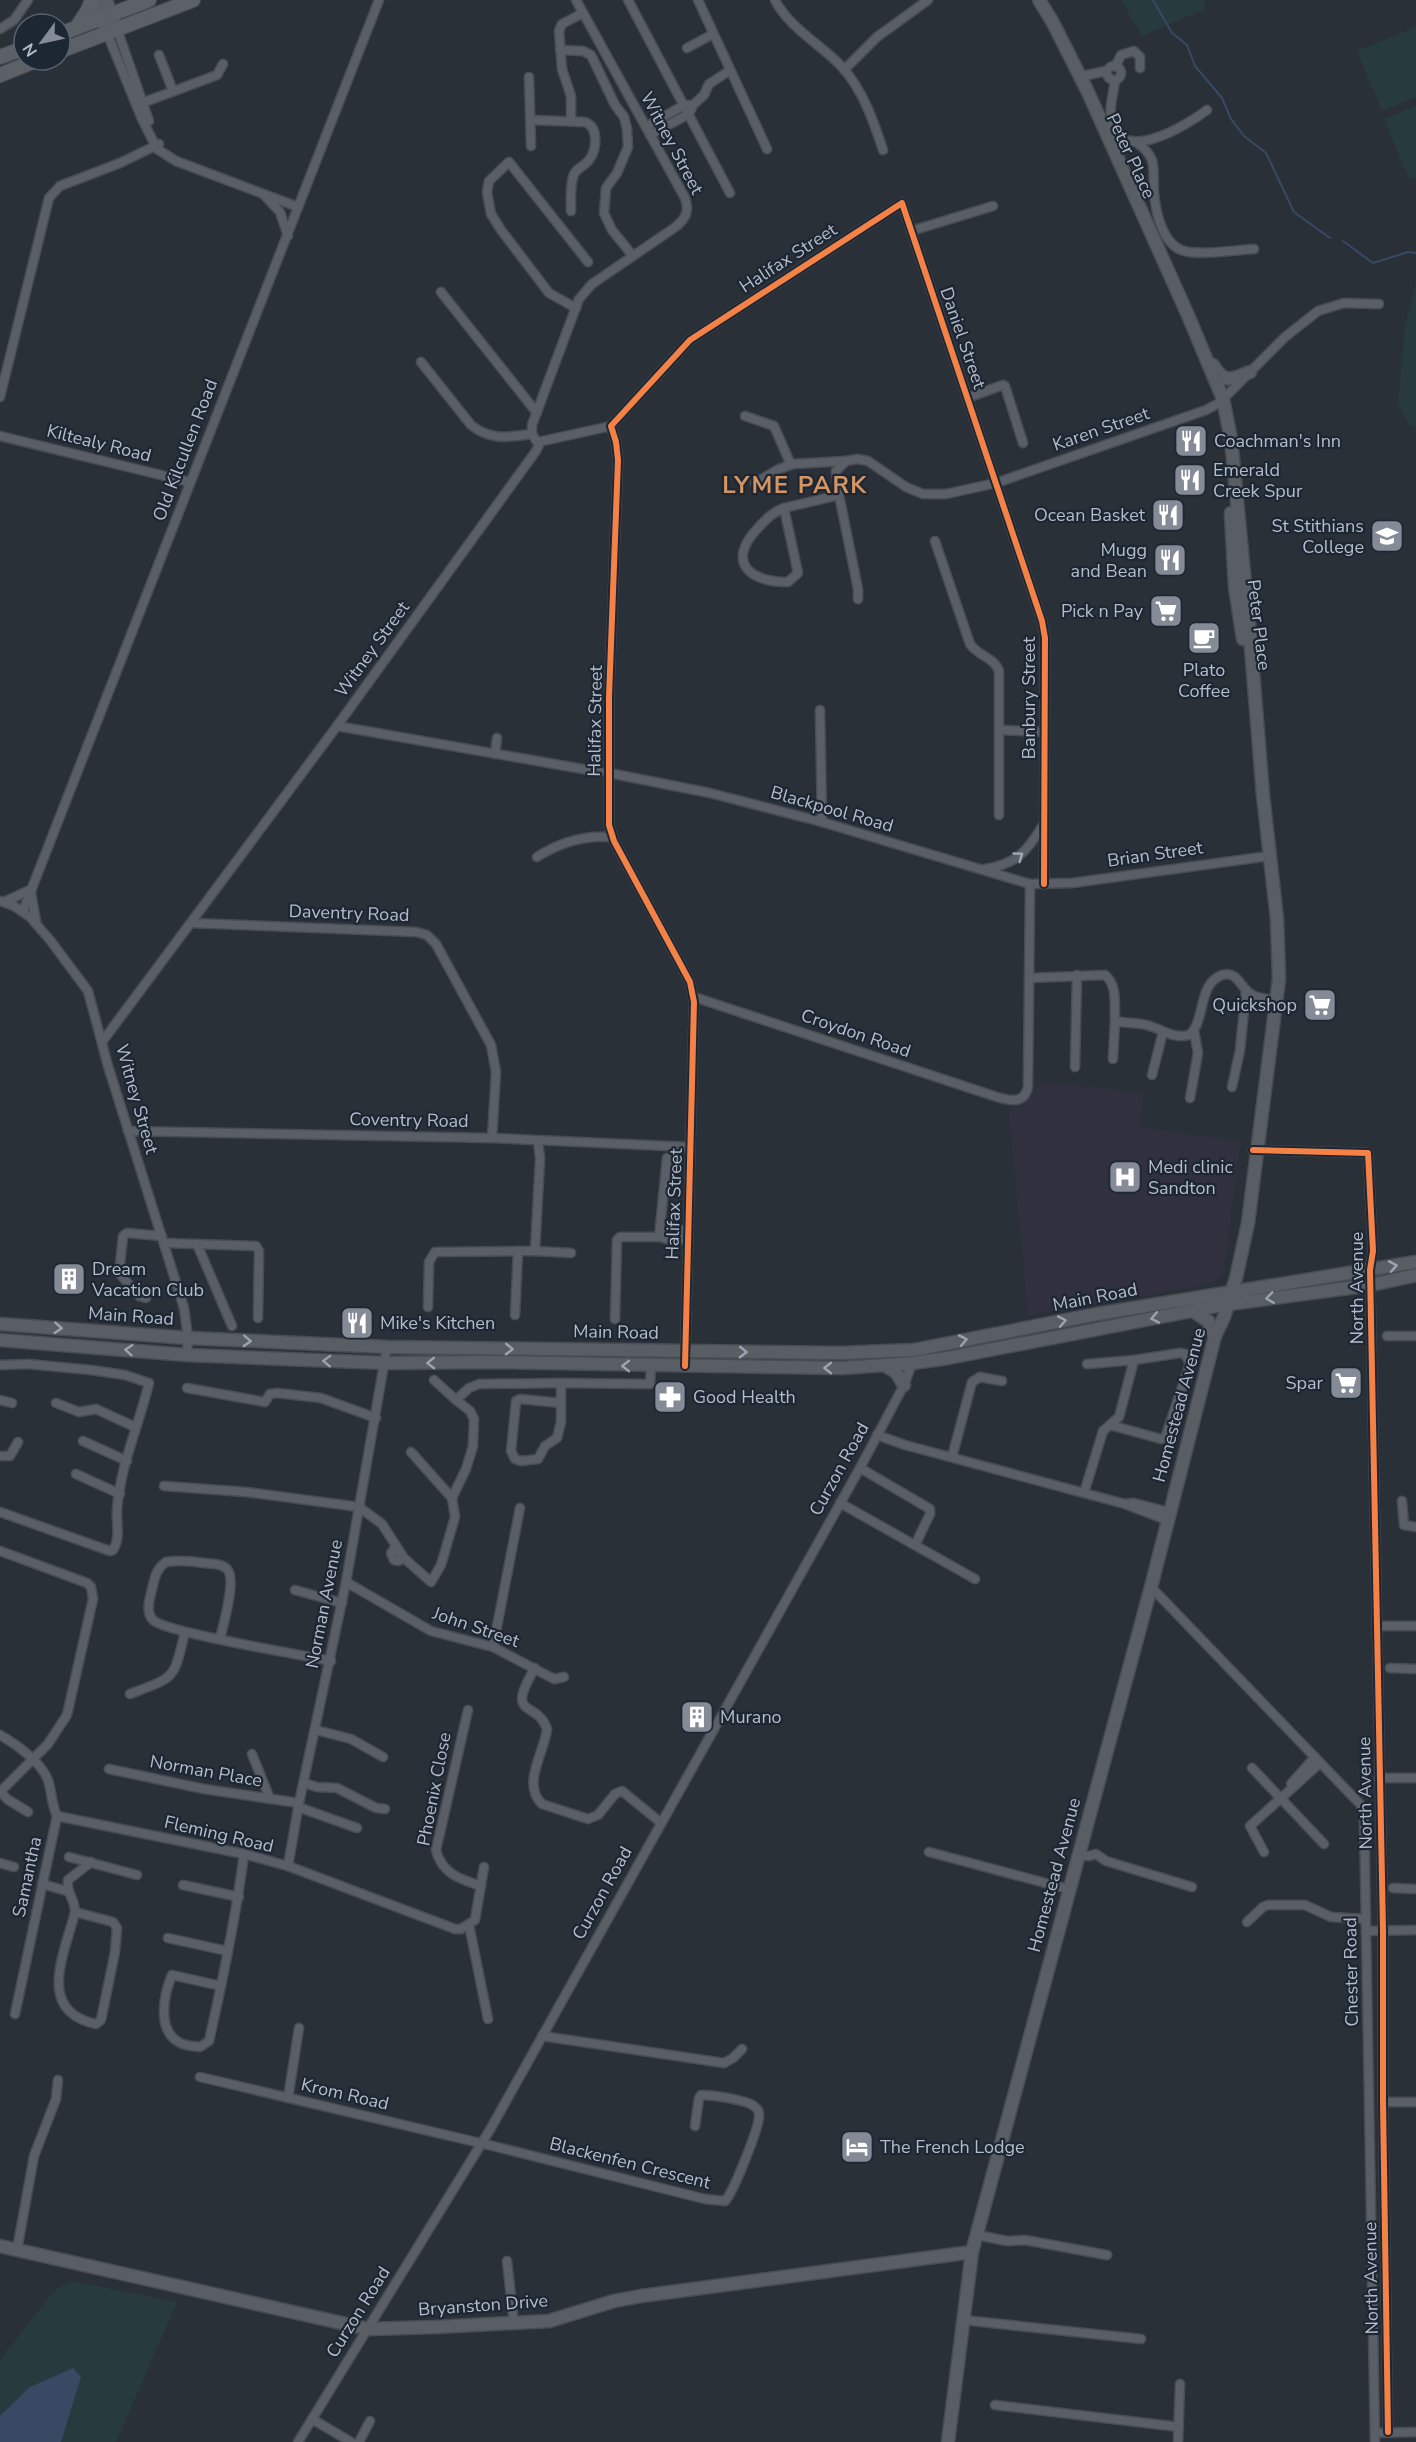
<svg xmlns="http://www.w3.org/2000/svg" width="1416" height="2442" font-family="'Nunito Sans',sans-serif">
<rect width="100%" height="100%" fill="#2a3038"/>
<polygon fill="#31303e" points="1046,1082 1144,1093 1139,1128 1241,1141 1223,1275 1217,1280 1206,1284 1075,1309 1028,1315 1009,1113 1033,1091 1037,1084"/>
<g fill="#273a3e">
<polygon points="1121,0 1205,0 1205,9 1142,36"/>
<polygon points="1416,27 1416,97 1382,111 1357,51"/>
<polygon points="1416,106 1416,176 1409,179 1384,119"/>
<polygon points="1416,282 1416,427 1410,426 1398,403 1405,326"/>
<polygon points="71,2281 177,2302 116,2442 0,2442 0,2360 55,2290"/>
</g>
<polygon fill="#384963" points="73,2368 81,2377 61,2442 0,2442 0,2416 30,2387"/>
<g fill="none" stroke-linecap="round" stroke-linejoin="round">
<g stroke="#384963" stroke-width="2">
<polyline points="1153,0 1172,33 1187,45 1195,66 1222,98 1231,119 1244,136 1266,153 1294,212 1330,238"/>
<polyline points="1343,241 1373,263 1408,252 1416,253"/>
</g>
<g stroke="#484c53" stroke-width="11">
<g id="street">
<polyline points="628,0 730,193"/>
<polyline points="698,0 767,149"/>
<path d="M775 0C789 28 822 45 843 68 863 91 874 122 883 150"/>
<polyline points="0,29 14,20 28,0"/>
<polyline points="117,29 149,121"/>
<polyline points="107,33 142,119 157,149 176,161 298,207"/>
<polyline points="687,48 713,34"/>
<polyline points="560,50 583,51 591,55 615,105 624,117 627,129 628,147 617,173 606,188 604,213 612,230 633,256"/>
<polyline points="159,55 173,91"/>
<polyline points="1116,65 1121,55 1134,51 1140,57 1140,68"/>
<circle cx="1114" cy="73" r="7"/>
<polyline points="844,70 877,37 928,0"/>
<polyline points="529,77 531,146"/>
<polyline points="1078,77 1106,71"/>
<path d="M1115 80C1114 92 1109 105 1111 117 1117 168 1186 126 1207 110"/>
<polyline points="142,103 217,75 223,64"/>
<path d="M531 120 585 122C599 127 597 150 589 160 584 167 575 168 573 177 570 188 571 201 571 211"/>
<polyline points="571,121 571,96 562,69 559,31 562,24 583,13"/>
<polyline points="646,127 684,105 690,105"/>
<polyline points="650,135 689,114 693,105 704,95 709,84 729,71"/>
<path d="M1137 143C1143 147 1149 153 1152 160 1155 170 1153 182 1154 193 1156 214 1163 249 1189 252 1209 255 1233 250 1254 249"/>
<polyline points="265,196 280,212 288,236"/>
<polyline points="911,231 993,206"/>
<polyline points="441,292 537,413"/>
<polyline points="576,308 549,293 501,230 491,214 487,192 489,181 509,162 588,262"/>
<path d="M421 362 471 425C491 441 508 437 532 434"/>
<polyline points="0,397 49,198 60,186 120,163 159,144"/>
<polyline points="967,398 1003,385 1005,386 1023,443"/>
<polyline points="745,416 774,426 791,465"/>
<polyline points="0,436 190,482"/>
<polyline points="538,442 611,426"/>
<polyline points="755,483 779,469 793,464 846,461"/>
<polyline points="839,495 858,589 858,599"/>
<path d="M784 508 798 573 788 582C749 582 726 562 758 528 766 519 773 512 784 508L839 495V496L836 471 846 461 857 459 868 461 906 487 923 494H946L996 483 1206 410 1219 403 1285 337 1318 311 1344 303 1379 304"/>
<path d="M935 541 970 644C978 656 994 657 999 671V815"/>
<polyline points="820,710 822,822"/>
<polyline points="337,726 600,772"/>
<polyline points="1000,730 1044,732"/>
<polyline points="495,754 497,738"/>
<polyline points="609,773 710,793 822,822 1030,884 1072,883 1269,856"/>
<path d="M537 857C560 842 585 835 612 837"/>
<path d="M985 869C1016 864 1027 852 1043 825"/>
<polyline points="31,893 36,922"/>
<polyline points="0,901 14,906 30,917 50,940 88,991 108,1066 184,1308 188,1338 187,1355"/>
<polyline points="4,902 32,889"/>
<polyline points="23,911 379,0"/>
<polyline points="191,923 416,932 427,935 436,944 491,1045 496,1072 492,1138"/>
<path d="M1029 978 1105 975C1118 985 1114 1006 1115 1021"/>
<path d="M694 997 997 1097C1011 1101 1024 1104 1028 1087L1030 884"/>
<path d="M102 1042 337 726 536 451 539 445 532 434V425L579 299 592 284 674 228C685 220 690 212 685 198L576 0"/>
<path d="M1113 1059 1115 1021C1127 1024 1139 1022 1150 1026 1163 1030 1174 1039 1189 1035 1206 1022 1197 984 1222 975 1238 970 1240 988 1251 994 1257 998 1266 999 1274 1000"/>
<polyline points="1075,1067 1077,975"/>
<polyline points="1152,1075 1163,1032"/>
<polyline points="1232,1087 1240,1050 1246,990"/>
<polyline points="1190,1098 1198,1053 1194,1031"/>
<polyline points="128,1131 492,1138 690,1147"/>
<polyline points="538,1141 540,1159 535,1251 571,1253"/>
<polyline points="1253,1150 1368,1153 1373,1251 1370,1270 1383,1930 1383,2102 1388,2432"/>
<polyline points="659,1237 667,1158"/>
<polyline points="662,1237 666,1233 688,1229"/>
<polyline points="164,1243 256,1246 259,1251 258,1318"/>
<polyline points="197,1244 232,1326"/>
<polyline points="146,1298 139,1296 119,1273 123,1236 127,1233 162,1236"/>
<polyline points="428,1307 429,1262 435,1252 535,1251"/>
<polyline points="515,1315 518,1251"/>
<polyline points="615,1319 617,1240 620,1237 662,1237 666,1239 688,1239"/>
<polyline points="1387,1336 1416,1336"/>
<polyline points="1087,1364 1134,1360"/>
<path d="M0 1365 28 1364 91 1370 125 1375 149 1383C139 1425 120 1466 117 1510 116 1523 121 1538 113 1550L110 1551 0 1512"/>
<polyline points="685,1366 694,1002 690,982 614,841 609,825 609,697 618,460 616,442 611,426 690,340 902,203 1042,621 1045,638 1044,884"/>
<polyline points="434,1380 456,1400 469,1388 479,1384 561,1383"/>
<polyline points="187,1388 265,1402 270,1394 277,1393 321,1398 376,1418"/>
<polyline points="0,1400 12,1403"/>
<polyline points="56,1403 79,1412 96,1409 135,1427"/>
<polyline points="561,1403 520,1399 516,1401 511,1451 515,1459 521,1461 538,1459 545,1446 557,1438 561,1422 561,1383 650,1384 651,1366"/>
<polyline points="877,1435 905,1445 1125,1504 1167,1520"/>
<polyline points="83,1441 127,1461"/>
<polyline points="411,1452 452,1498"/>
<polyline points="0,1456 10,1456 18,1442"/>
<polyline points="952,1457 972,1382 980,1377 1002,1381"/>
<polyline points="860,1468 930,1509 930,1514 915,1545"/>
<polyline points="76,1474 120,1494"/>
<polyline points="164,1486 246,1492 359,1507 382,1524 404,1558 431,1582 441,1565 455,1517 452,1498 466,1469 473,1446 474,1419 470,1411 456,1400"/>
<polyline points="1084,1493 1103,1431 1119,1417 1134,1360 1180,1353 1185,1354 1190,1364 1165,1438 1161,1439 1110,1425"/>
<polyline points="1402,1501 1404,1525 1416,1527"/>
<polyline points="840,1503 975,1579"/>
<polyline points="1125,1504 1134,1503 1169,1512"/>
<polyline points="396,1546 391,1553 394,1560 398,1561 404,1558"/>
<polyline points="0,1551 87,1583 91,1587 93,1599 67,1715 48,1744 0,1792"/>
<polyline points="346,1582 431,1631 493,1647 554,1679 564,1677"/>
<polyline points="1151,1587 1360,1804 1364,1813 1375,2442"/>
<polyline points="295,1590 342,1603"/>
<polyline points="1377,1626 1416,1626"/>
<path d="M220 1639C223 1625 237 1579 227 1569 221 1563 211 1564 204 1563 191 1561 179 1560 166 1562 156 1569 155 1577 152 1589 150 1598 145 1612 153 1620 166 1633 304 1655 331 1661"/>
<polyline points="493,1647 520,1508"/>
<path d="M535 1668C504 1720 537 1699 547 1729 545 1751 521 1784 542 1804L588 1819 598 1815 615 1794 622 1791 660 1822"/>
<polyline points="1390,1668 1416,1669"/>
<path d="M130 1694C177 1676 173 1680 185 1632"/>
<path d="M468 1710 436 1850C442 1874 460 1879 481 1886"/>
<polyline points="316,1730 351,1739 383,1757"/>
<path d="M0 1735C16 1744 41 1762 48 1780 52 1792 51 1803 57 1816"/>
<polyline points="252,1754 270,1799"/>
<polyline points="1252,1768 1324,1844"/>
<polyline points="109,1769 204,1789 299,1803"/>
<polyline points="1379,1778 1416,1778"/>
<polyline points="304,1783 317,1787 337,1788 376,1808 385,1809"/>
<polyline points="1291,1784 1315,1757"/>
<polyline points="0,1791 7,1799 28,1812"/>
<polyline points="298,1807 357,1828"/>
<polyline points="57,1816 244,1854 288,1866 455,1929 461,1929 475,1920 484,1867"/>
<polyline points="929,1852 1068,1889"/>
<polyline points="1264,1852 1250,1826 1320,1763"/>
<polyline points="1078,1855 1089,1856 1096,1854 1106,1861 1192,1887"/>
<polyline points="69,1857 137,1875"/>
<polyline points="0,1863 14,1867"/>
<polyline points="288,1866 299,1803 346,1582 387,1347"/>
<polyline points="42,1884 67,1891"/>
<polyline points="183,1885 239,1897"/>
<polyline points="1393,1888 1416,1889"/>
<path d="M75 1912 113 1922 117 1928 115 1952 101 2020 96 2024C35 2011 65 1953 75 1912 75 1898 66 1894 68 1880L91 1862"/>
<polyline points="1247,1922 1263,1907 1268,1905 1305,1905 1331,1917 1366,1919"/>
<polyline points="469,1925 488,2019"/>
<polyline points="1366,1931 1416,1930"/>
<polyline points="168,1938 227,1951"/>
<path d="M221 1986 172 1975C164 1994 157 2028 177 2041 183 2046 193 2046 200 2047L209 2041C223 1979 236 1917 244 1854"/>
<polyline points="15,2014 57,1816"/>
<polyline points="542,2036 724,2063 733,2058 742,2049"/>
<path d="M200 2077 497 2147 705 2199 725 2201C733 2193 760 2126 759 2115 759 2111 758 2109 755 2107 749 2100 712 2095 701 2095L699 2098 695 2126"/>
<polyline points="288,2098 299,2028"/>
<polyline points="1383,2102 1416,2102"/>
<polyline points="977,2235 1007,2241 1025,2240 1107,2255"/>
<polyline points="17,2250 34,2156 56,2099 58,2080"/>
<polyline points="507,2261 514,2324"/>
<polyline points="963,2320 1141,2339"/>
<polyline points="995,2405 1179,2427"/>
<polyline points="312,2419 351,2442"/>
<polyline points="1375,2433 1416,2432"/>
<polyline points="298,2442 491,2128 860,1468 904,1385 913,1361"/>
<polyline points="359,2442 370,2421"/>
<polyline points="1178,2442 1180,2384"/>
</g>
</g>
<g stroke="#484c53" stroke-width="15">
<g id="secondary">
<polyline points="95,0 107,33"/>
<polyline points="106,0 114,22"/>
<path d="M1213 365C1225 385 1232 379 1250 372"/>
<polyline points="1231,513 1235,587 1243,639"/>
<polyline points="1193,1311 1208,1321 1215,1336"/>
<polyline points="0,1324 188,1338 387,1347 840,1353 914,1350 1097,1314 1416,1262"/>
<polyline points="0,1340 187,1355 386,1363 489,1362 842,1368 913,1363 948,1358 1222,1305 1371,1285 1416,1275"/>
<polyline points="886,1366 896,1372 904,1385"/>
<polyline points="0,2246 368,2329 436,2327 549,2321 614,2301 641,2296 972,2252"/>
<polyline points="948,2442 972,2252 1151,1587 1215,1336 1224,1317 1236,1278 1248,1223 1279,979 1277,919 1263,795 1250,635 1231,439 1223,399 1187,313 1087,90 1052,21 1039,0"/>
</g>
</g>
<g stroke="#484c55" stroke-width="16">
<g id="primary">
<polyline points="77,27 88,10 92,0"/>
<polyline points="60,34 149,0"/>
<polyline points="60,51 193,0"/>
<polyline points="0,57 24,48"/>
<polyline points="0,75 37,60"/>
</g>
</g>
<use href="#street" stroke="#5a5e66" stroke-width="8"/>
<use href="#secondary" stroke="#595d64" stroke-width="12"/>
<use href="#primary" stroke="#5c6168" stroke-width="14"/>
<g stroke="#1d2633" stroke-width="10">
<g id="cycleway">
<polyline points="1253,1150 1368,1153 1373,1251 1370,1270 1383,1930 1383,2102 1388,2432"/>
<polyline points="685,1366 694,1002 690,982 614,841 609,825 609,697 618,460 616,442 611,426 690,340 902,203 1042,621 1045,638 1044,884"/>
</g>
</g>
<use href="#cycleway" stroke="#f48246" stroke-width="6"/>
</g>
<defs><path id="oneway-chevron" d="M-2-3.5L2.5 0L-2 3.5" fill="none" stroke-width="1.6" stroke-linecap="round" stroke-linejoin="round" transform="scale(1.5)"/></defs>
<use stroke="#a2a9b5" href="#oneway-chevron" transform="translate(1019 856) rotate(-36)"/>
<g stroke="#9da4b0">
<use href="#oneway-chevron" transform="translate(1393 1266) rotate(-10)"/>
<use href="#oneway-chevron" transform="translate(1270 1298) rotate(172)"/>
<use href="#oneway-chevron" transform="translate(1155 1318) rotate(169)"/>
<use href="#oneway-chevron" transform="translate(1062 1321) rotate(-11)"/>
<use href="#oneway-chevron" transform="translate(58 1328) rotate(4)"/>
<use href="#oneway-chevron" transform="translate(963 1340) rotate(-11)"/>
<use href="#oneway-chevron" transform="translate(247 1341) rotate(3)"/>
<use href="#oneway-chevron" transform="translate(509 1349) rotate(1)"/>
<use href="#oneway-chevron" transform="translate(129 1350) rotate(-175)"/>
<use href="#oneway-chevron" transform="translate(743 1352) rotate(1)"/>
<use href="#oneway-chevron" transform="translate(327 1361) rotate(-178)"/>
<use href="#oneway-chevron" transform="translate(431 1363) rotate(179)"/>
<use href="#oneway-chevron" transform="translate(626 1366) rotate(-180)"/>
<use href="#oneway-chevron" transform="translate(828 1368) rotate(180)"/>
</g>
<defs>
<g id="restaurant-square" transform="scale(1.725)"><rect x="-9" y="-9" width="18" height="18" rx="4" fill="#848b96" stroke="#1d2633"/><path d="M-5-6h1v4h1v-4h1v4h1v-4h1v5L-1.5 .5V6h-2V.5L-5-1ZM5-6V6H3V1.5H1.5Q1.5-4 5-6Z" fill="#fff"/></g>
<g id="school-square" transform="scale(1.725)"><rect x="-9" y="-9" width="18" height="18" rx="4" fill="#848b96" stroke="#1d2633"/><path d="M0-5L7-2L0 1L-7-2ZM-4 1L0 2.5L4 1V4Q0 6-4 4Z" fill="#fff"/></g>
<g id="supermarket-square" transform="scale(1.725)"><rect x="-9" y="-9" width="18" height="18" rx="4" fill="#848b96" stroke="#1d2633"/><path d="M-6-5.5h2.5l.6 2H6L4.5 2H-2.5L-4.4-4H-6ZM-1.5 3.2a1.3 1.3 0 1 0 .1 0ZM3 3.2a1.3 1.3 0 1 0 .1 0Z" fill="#fff"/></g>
<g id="cafe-square" transform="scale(1.725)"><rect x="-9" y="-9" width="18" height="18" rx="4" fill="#848b96" stroke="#1d2633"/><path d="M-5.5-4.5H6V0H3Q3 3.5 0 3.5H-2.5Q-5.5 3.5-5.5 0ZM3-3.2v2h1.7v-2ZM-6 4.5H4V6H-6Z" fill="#fff"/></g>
<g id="hospital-square" transform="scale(1.725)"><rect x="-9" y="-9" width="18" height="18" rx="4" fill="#848b96" stroke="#1d2633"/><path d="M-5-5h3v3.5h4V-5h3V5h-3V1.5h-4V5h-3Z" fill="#fff"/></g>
<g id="building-square" transform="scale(1.725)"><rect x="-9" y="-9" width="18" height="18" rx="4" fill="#848b96" stroke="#1d2633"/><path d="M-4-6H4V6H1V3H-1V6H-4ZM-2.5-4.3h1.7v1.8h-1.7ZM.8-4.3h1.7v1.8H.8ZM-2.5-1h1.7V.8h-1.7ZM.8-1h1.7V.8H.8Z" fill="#fff"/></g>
<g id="pharmacy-square" transform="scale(1.725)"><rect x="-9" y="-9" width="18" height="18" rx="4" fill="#848b96" stroke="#1d2633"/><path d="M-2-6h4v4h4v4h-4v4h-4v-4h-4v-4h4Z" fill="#fff"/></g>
<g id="hotel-square" transform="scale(1.725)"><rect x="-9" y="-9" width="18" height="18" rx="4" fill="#848b96" stroke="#1d2633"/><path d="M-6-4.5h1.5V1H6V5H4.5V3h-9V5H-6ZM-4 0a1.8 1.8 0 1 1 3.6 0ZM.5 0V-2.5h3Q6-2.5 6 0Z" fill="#fff"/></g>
</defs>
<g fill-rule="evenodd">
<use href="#restaurant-square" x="1191" y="441"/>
<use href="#restaurant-square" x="1190" y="480"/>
<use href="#restaurant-square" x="1168" y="515"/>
<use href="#school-square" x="1387" y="536"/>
<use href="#restaurant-square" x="1170" y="560"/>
<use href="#supermarket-square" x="1166" y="611"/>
<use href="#cafe-square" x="1204" y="638"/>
<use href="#supermarket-square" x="1320" y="1005"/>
<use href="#hospital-square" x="1125" y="1177"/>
<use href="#building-square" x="69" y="1279"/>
<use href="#restaurant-square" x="357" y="1323"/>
<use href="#supermarket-square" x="1346" y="1383"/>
<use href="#pharmacy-square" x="670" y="1397"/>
<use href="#building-square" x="697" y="1717"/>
<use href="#hotel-square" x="857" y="2147"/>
</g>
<g text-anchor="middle" stroke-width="4.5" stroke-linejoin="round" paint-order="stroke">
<g font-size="18" fill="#b4bcc9" stroke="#1d2633">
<text transform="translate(672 143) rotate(62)" y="6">Witney Street</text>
<text transform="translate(1131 156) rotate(65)" y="6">Peter Place</text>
<text transform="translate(788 258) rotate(-33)" y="6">Halifax Street</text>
<text transform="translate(963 338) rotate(71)" y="6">Daniel Street</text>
<text transform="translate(1101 429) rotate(-19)" y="6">Karen Street</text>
<text transform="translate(99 443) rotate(14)" y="6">Kiltealy Road</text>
<text transform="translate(185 450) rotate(-69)" y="6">Old Kilcullen Road</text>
<text transform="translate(1259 625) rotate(83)" y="6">Peter Place</text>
<text transform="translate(372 649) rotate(-54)" y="6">Witney Street</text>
<text transform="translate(1029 698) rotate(-90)" y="6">Banbury Street</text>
<text transform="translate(595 721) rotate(-89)" y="6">Halifax Street</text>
<text transform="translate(832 809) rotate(16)" y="6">Blackpool Road</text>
<text transform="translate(1155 854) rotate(-8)" y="6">Brian Street</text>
<text transform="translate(349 913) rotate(2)" y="6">Daventry Road</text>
<text transform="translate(856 1033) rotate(19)" y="6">Croydon Road</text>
<text transform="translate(137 1099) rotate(74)" y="6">Witney Street</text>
<text transform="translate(409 1120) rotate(1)" y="6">Coventry Road</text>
<text transform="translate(674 1204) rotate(-88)" y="6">Halifax Street</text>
<text transform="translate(1357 1288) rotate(-90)" y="6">North Avenue</text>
<text transform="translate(1095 1297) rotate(-11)" y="6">Main Road</text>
<text transform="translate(131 1316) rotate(4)" y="6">Main Road</text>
<text transform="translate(616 1332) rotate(1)" y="6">Main Road</text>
<text transform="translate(1179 1405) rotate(-75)" y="6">Homestead Avenue</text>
<text transform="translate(839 1469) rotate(-61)" y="6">Curzon Road</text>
<text transform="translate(324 1604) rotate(-79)" y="6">Norman Avenue</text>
<text transform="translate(476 1627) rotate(19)" y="6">John Street</text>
<text transform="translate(206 1771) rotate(10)" y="6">Norman Place</text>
<text transform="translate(434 1789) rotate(-79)" y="6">Phoenix Close</text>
<text transform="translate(1365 1793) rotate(-91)" y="6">North Avenue</text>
<text transform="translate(219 1834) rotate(13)" y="6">Fleming Road</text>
<text transform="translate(1054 1875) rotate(-75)" y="6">Homestead Avenue</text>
<text transform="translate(27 1877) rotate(-78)" y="6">Samantha</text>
<text transform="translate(602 1893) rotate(-61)" y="6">Curzon Road</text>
<text transform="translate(1351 1972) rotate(-91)" y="6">Chester Road</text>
<text transform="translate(345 2094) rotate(13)" y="6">Krom Road</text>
<text transform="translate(630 2163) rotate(14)" y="6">Blackenfen Crescent</text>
<text transform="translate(1371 2278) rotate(-91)" y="6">North Avenue</text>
<text transform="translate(483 2305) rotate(-4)" y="6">Bryanston Drive</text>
<text transform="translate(358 2312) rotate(-58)" y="6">Curzon Road</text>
</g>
<g font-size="18" fill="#b4bcc9" stroke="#1d2633" text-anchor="start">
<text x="1214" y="447">Coachman's Inn</text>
<text x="1213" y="476">Emerald<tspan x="1213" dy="21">Creek Spur</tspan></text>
<text x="1145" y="521" text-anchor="end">Ocean Basket</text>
<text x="1364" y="532" text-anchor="end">St Stithians<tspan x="1364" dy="21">College</tspan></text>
<text x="1147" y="556" text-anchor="end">Mugg<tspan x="1147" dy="21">and Bean</tspan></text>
<text x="1143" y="617" text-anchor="end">Pick n Pay</text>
<text x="1204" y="676" text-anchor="middle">Plato<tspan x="1204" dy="21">Coffee</tspan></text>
<text x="1297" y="1011" text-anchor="end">Quickshop</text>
<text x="1148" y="1173">Medi clinic<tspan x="1148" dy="21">Sandton</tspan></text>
<text x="92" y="1275">Dream<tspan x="92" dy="21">Vacation Club</tspan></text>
<text x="380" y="1329">Mike's Kitchen</text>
<text x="1323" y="1389" text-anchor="end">Spar</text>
<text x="693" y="1403">Good Health</text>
<text x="720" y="1723">Murano</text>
<text x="880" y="2153">The French Lodge</text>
</g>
<g font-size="24" font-weight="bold" letter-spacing="1.5" fill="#d59563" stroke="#1d2633">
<text x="795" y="493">LYME PARK</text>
</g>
</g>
<g transform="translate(42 42) rotate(237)"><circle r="28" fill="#1d2633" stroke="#59626f" stroke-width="1.5"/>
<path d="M0-4.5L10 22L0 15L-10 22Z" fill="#848b96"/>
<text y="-9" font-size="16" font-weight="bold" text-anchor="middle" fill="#b4bcc9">N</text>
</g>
</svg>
